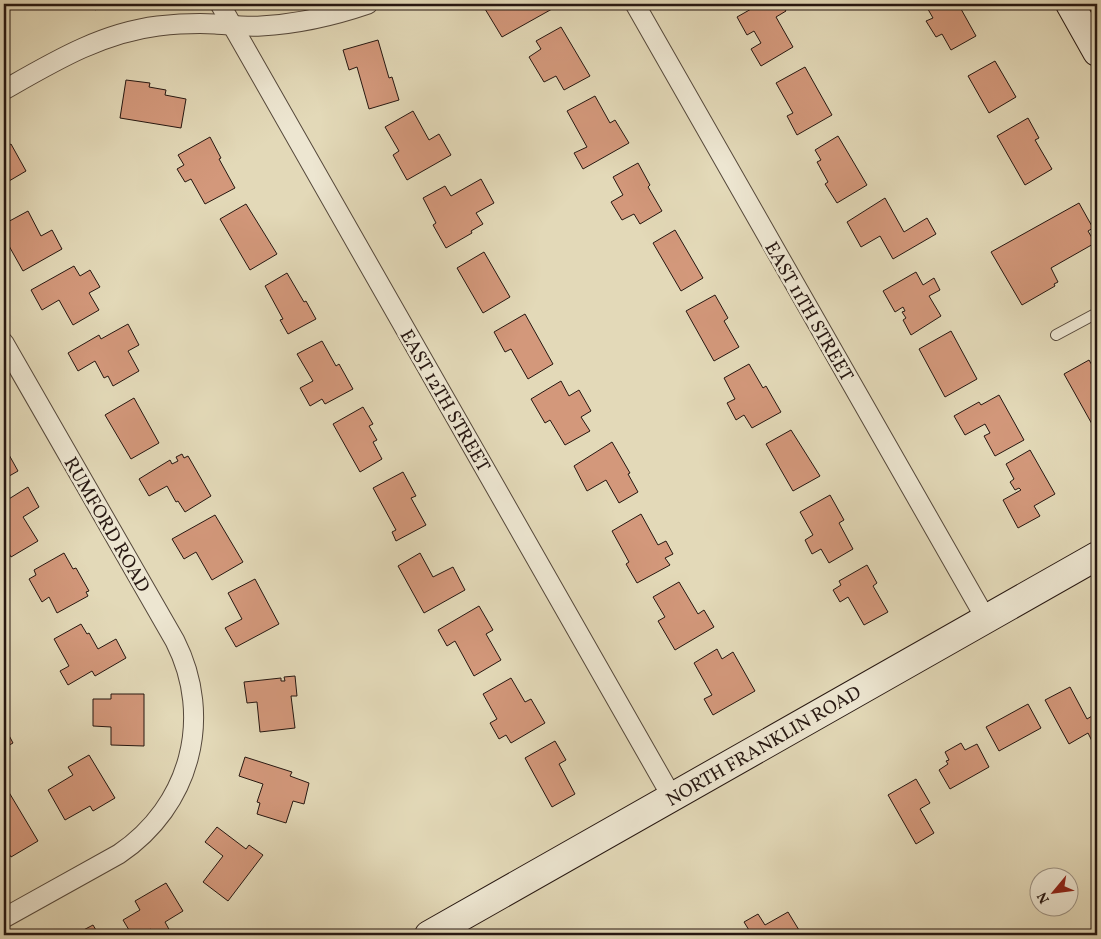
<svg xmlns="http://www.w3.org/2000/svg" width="1101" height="939" font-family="Vollkorn,serif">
<rect width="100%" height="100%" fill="#e3d9b8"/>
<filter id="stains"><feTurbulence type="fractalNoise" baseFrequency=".004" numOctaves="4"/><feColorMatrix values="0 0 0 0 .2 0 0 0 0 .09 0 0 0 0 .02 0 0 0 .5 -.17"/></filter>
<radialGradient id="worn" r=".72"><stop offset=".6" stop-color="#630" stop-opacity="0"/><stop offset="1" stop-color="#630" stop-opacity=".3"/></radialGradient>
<g fill="#d3987b" stroke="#261711">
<polygon points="91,4 105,4 95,10"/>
<polygon points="482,4 549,4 552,9 502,37"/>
<polygon points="760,4 782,4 786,11 776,17 793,47 761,66 751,49 761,43 754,31 747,35 737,17"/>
<polygon points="925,4 963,4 965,7 961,9 976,36 951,50 942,34 936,37 926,21 933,18"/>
<polygon points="561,27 590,76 564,90 556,76 544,82 529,57 541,49 536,41"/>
<polygon points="378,40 389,78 392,77 399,100 369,109 357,67 349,70 343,50"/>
<polygon points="995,61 1016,97 989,113 968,76"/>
<polygon points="805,67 832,115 797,135 787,116 793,113 776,83"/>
<polygon points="126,80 150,83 149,87 166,90 165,95 186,99 181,128 120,118"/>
<polygon points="595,96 610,123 615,120 629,143 583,169 574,153 587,147 567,111"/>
<polygon points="413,111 429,140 439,134 451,155 407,180 393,155 399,151 385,127"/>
<polygon points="1028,118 1039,138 1035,140 1052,169 1025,185 997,136"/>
<polygon points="838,136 867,185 837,203 825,184 828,182 817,162 821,160 815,150"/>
<polygon points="210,137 221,158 219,159 235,188 205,204 191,179 185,182 177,169 184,165 178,155"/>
<polygon points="11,144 26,171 4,184 4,148"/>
<polygon points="638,163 650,185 648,187 662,211 640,224 634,214 622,220 611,202 623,195 613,177"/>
<polygon points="481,179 494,203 476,213 483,224 471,231 472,233 446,248 433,225 436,223 423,198 445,186 451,196"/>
<polygon points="885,198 904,232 927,218 936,234 893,259 880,236 861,247 847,222"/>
<polygon points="1079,203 1093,228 1088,231 1095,243 1051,268 1058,282 1054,284 1055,286 1022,305 991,252"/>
<polygon points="246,204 277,254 250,270 220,219"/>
<polygon points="28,211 41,236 52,230 62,249 23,271 4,237 4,224"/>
<polygon points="675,230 703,278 681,291 653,243"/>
<polygon points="484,252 510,297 483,313 457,268"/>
<polygon points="74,266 80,276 90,270 100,287 89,293 99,310 73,325 59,300 42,310 31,290"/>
<polygon points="916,272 923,285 934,278 940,290 929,296 941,316 911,335 903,320 906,318 902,312 905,311 903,307 895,312 883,291"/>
<polygon points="287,273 304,302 306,301 316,319 288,334 280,320 283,319 265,286"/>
<polygon points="715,295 728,318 724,321 739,347 714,361 686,311"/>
<polygon points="525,314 553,364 528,379 511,349 505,352 494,332"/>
<polygon points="128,324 139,345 128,351 139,371 113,386 108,376 104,378 95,361 78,371 68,353 99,335 101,339"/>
<polygon points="951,331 977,379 945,397 919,349"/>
<polygon points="322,341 336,366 339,364 353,389 325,404 322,399 310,406 300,388 313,381 297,354"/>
<polygon points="1089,360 1093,367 1097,365 1097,433 1064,374"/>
<polygon points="749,364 763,388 766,386 781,412 752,428 744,415 736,420 727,403 735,399 724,378"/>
<polygon points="561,381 569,396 579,390 591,411 581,417 590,431 565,445 550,420 545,423 531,399"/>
<polygon points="999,395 1024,440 995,456 984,436 990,433 985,424 965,435 954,416 979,402 981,405"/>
<polygon points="134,398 159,443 131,459 105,415"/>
<polygon points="363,407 373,424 369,426 377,440 373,442 382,459 360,472 333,424"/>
<polygon points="791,430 820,476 793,491 766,444"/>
<polygon points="612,442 630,473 628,474 638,492 619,503 606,480 587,491 574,466"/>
<polygon points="1030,450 1055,494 1034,506 1040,516 1018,528 1003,500 1021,490 1019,488 1015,490 1010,482 1014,479 1006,464"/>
<polygon points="8,453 18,471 4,479 4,455"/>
<polygon points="182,454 184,458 188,456 211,496 185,512 178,501 176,502 167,486 149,496 139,479 170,460 172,464 178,461 176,457"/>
<polygon points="403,472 416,496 411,498 426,525 396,541 392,532 396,530 373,488"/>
<polygon points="28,487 39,507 23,517 38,541 11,557 4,544 4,502"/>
<polygon points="830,495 844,520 839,523 853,549 829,563 821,549 812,554 805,540 813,535 800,512"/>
<polygon points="641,514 658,545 666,541 673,554 665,558 670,565 637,583 626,564 629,562 612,531"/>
<polygon points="215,515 243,562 212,580 196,552 184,559 172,539"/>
<polygon points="64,553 73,569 76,568 89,591 86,592 88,596 57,613 49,597 42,602 29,579 36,575 34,570"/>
<polygon points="420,553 433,577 453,567 465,590 424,613 398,566"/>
<polygon points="867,565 877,583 873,586 888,612 864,625 848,597 840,602 833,590 841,585 839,581"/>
<polygon points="255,579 279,624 236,647 225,628 242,619 228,593"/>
<polygon points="679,582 698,614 704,610 714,627 675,650 658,621 665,617 653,597"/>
<polygon points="479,606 493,630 486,634 501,660 474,676 455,641 447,646 438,630"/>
<polygon points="81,624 87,634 89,633 98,649 116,639 126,658 95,676 92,671 68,685 60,671 69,666 54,639"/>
<polygon points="717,649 722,659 733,652 755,691 713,715 704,699 712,695 694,663"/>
<polygon points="295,676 297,696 291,696 295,728 260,732 257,702 247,703 244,682 281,678 281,681 285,681 284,677"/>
<polygon points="511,678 525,702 531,699 545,723 511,743 506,735 499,739 490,723 497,719 483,694"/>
<polygon points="1070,687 1087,719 1097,713 1097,737 1092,741 1088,733 1069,744 1045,700"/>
<polygon points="111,694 144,694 144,746 111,745 111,727 93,726 93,699 111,699"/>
<polygon points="4,698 9,708 4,711"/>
<polygon points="1028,704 1041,728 999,751 986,727"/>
<polygon points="4,726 13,743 4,748"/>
<polygon points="555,741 566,760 559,764 575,794 552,807 525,758"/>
<polygon points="961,743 965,750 977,744 989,767 950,789 939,770 948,764 946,761 949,760 945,752"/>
<polygon points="89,755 115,798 93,811 90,806 65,820 48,790 73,775 68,767"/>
<polygon points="245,757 292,772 290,776 309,783 304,804 293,801 286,823 257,814 260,803 257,802 263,784 239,776"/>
<polygon points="916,779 930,803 920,809 934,833 916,844 888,795"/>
<polygon points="7,789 38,841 11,857 4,845 4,791"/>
<polygon points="217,827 246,849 249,845 263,855 228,901 203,882 223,856 205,842"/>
<polygon points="166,883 183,911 165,922 171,933 168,935 154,935 151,929 141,935 132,935 123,920 140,910 135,901"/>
<polygon points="788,912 802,935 752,935 744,922 758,914 765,925"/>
<polygon points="93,925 99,935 74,935"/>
</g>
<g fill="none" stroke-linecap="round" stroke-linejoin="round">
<g stroke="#55483b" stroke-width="12">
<polyline id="service" points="1056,335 1097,313"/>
</g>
<g stroke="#55483b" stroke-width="21">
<g id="minor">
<polyline points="220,4 672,797"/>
<polyline points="635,4 986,619"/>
<path d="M4 90C53 62 101 33 158 26 177 24 196 23 215 24 230 25 245 27 261 26 298 24 333 16 368 4"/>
<path d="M4 343 175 641C214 718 190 806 119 854L4 918"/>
</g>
</g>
<g stroke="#261711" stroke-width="30">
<g id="secondary">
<polyline points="1070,4 1097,52"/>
<polyline points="429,935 1097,556"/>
</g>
</g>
<use href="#service" stroke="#ede6d1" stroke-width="10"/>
<use href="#minor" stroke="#ede6d1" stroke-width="19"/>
<use href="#secondary" stroke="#ede6d1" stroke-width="28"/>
</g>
<g text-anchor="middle" stroke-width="5" stroke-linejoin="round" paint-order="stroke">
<g font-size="19" fill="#261711" stroke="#ede6d1">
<text transform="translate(810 311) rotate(60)" y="7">EAST 11TH STREET</text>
<text transform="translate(446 400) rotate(60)" y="7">EAST 12TH STREET</text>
<text transform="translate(108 524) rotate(60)" y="7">RUMFORD ROAD</text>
<text transform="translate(763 745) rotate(-30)" y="7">NORTH FRANKLIN ROAD</text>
</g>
</g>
<rect width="1101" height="939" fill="none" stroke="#e3d9b8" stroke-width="20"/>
<rect x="5" y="5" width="1091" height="929" fill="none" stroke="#261711" stroke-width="2.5"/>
<rect x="10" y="10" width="1081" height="919" fill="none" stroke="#261711"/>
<g transform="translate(1054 892) rotate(241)"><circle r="24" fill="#ede6d1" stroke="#9d9384"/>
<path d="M0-4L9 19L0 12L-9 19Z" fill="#8f2418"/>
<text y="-8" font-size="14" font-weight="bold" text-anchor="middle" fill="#261711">N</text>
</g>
<rect width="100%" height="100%" filter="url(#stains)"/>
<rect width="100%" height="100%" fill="url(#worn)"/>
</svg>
